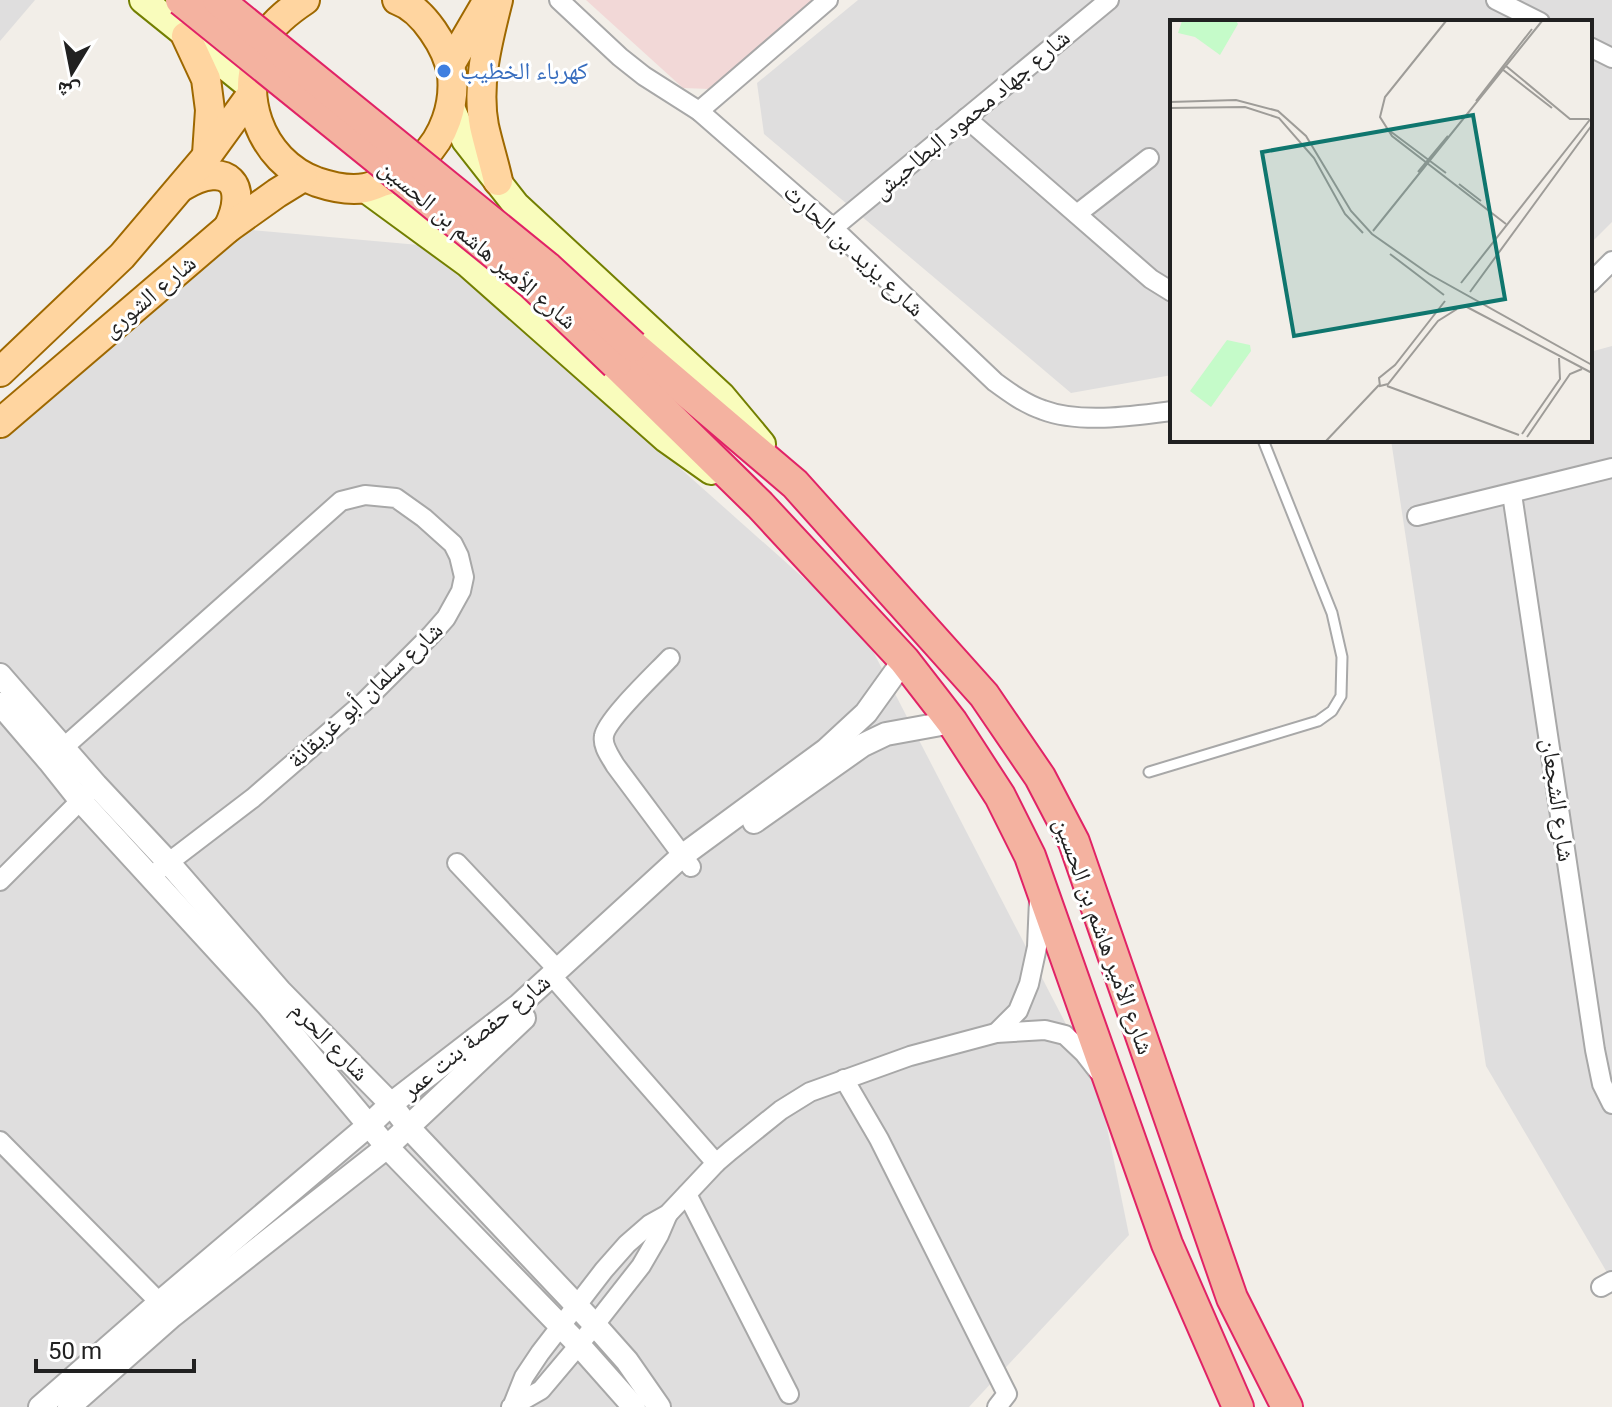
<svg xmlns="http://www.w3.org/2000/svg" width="1612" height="1407" font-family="Roboto,'Noto Naskh Arabic',sans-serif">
<rect width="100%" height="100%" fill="#f2eee8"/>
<g fill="#dfdede">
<polygon points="0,0 35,0 0,41"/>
<polygon points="858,0 1612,0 1612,222 1590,244 1590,22 1172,22 1172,375 1071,393 764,134 757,83"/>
<polygon points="241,229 430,246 862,630 1099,1088 1129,1235 969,1407 0,1407 0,439"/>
<polygon points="1612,346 1612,1281 1486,1066 1391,440 1590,440 1590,352"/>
</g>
<polygon fill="#f2d8d7" points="586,0 814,0 710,89 683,88"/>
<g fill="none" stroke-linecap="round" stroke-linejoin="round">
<g stroke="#a8a8a8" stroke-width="13">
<polyline id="service" points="1149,772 1318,721 1332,711 1341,696 1342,657 1332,613 1263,440"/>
</g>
<g stroke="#a8a8a8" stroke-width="22">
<g id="minor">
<path d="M559 0 620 57 644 76 699 111 833 228 995 382C1010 393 1025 404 1043 410 1080 424 1134 416 1172 411"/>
<polyline points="1496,0 1540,22"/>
<polyline points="1590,47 1612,58"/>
<polyline points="699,111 828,0"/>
<polyline points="966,118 1151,279 1172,292"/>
<polyline points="1077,214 1149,158"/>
<polyline points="833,228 1109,0"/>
<polyline points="1590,283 1612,261"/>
<polyline points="1512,494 1595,1050 1602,1084 1612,1104"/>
<polyline points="1417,516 1612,468"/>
<path d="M670 658C657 672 606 720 604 736 602 746 610 756 615 765L691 867"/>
<polyline points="54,756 341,501 365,495 396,498 424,518 453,544 459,556 464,577 461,591 446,618 432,634 364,702 253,798 160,869"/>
<polyline points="457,863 558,970"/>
<polyline points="0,881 89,792"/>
<polyline points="552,976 716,1163"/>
<polyline points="996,1033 1018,1011 1029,984 1037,947 1039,900"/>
<polyline points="844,1079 879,1139 1007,1394 997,1407"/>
<polyline points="0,1141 167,1310"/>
<polyline points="687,1194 789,1394"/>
<polyline points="1601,1287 1612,1281"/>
<polyline points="511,1407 541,1390 579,1345 641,1266 659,1235 668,1214"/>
<polyline points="512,1407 524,1377 540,1353 604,1270 627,1244 650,1224 668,1214 716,1163 730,1151 781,1110 810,1092 910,1056 996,1033 1045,1030 1065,1035 1084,1053 1098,1071"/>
</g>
</g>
<g stroke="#a8a8a8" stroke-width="26">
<g id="tertiary">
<polyline points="0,675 96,785 168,862 280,991 391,1104 409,1128 595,1325 627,1361 659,1407"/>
<polyline points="0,704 49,761 80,800 267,1004 387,1147 579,1345 634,1407"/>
<polyline points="754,822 863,745 886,734 952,722"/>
<polyline points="40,1407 160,1302 369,1125 391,1104 518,1006 682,856 826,750 866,713 904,660"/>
<polyline points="69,1407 172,1316 387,1147 524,1018"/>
</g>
</g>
<g stroke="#737f01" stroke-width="30">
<g id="secondary">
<polyline points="143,0 251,87"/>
<polyline points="451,107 465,140 516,205 722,396 762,444"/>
<polyline points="364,188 468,264 666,439 711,471"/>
</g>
</g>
<g stroke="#9e6800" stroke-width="32">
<g id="primary">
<path d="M305 0C290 10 275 21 265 37 235 91 259 161 317 182 332 187 349 191 365 188 371 187 377 184 382 182 389 180 399 178 405 174 411 170 417 163 423 157 444 137 455 105 452 75 448 48 423 9 397 0"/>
<path d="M498 0C488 40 476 84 484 126 488 144 494 163 498 181"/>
<polyline points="186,36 206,79 210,110 207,154"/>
<polyline points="450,65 488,0"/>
<path d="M183 186C227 160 250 184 228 228"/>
<polyline points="0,372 122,256 206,157 251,95"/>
<polyline points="0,423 228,228 277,193 303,177"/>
</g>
</g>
<g stroke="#e12366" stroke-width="34">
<g id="trunk">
<polyline points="633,346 795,484 984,695 1040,777 1074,842 1232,1298 1287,1407"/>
<polyline points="616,364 760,505 904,660 952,722 1000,796 1030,856 1167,1244 1238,1407"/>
</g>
</g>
<use href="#service" stroke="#fff" stroke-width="9"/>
<use href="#minor" stroke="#fff" stroke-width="18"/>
<use href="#tertiary" stroke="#fff" stroke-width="22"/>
<use href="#secondary" stroke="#f9fcbc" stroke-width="26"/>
<use href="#primary" stroke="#ffd5a0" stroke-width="28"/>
<use href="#trunk" stroke="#f4b2a0" stroke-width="30"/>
<g stroke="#e12366" stroke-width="34" stroke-linecap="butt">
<g id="trunk-bridge">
<polyline points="181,0 531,283 616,364"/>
<polyline points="218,0 548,268 633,346"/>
</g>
</g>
<use href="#trunk-bridge" stroke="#f4b2a0" stroke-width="30"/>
</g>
<circle fill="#3f7fe0" stroke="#fff" stroke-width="3" cx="444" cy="71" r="8"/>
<g text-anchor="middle" stroke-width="6" stroke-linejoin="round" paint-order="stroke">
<g font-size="24" fill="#366cbe" stroke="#fff" text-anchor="start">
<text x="460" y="79">كهرباء الخطيب</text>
</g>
<g font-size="24" fill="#212121" stroke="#fff">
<text transform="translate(971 114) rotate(-40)" y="8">شارع جهاد محمود البطاحيش</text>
<text transform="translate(478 244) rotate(40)" y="8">شارع الأمير هاشم بن الحسين</text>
<text transform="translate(854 250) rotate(43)" y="8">شارع يزيد بن الحارث</text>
<text transform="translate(149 296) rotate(-40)" y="8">شارع الشورى</text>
<text transform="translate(365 695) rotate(-43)" y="8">شارع سلمان أبو غريقانة</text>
<text transform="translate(1558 800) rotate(82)" y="8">شارع الشجعان</text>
<text transform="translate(1104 936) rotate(70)" y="8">شارع الأمير هاشم بن الحسين</text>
<text transform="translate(476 1036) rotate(-39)" y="8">شارع حفصة بنت عمر</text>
<text transform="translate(330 1041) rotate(46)" y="8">شارع الحرم</text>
</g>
</g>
<g transform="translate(1170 20)">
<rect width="422" height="422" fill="#f2eee8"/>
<path d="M12 1H66L68 4 50 35 25 17 8 13ZM57 320 80 325 81 331 41 387 20 371Z" fill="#c5fbc9"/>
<path fill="none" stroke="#9e9c98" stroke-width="2" d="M276 1 215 77 210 97 222 116 336 204M336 46 400 99H419M332 49 382 88M306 81 362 9M0 82 66 80 108 91 136 116 181 191 202 214 259 254 422 345M0 88 75 87 109 98 144 138 175 194 193 213M216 108 276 153M248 152 278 116M289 164 311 181M203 211 372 1M220 234 274 275M291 263 422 97M300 272 422 105M275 281 225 345 209 358 210 366 218 364 268 301 287 289M295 286 422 353M217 366 349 415M352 414 390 359 389 338M357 417 400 354 412 349M156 421 209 365"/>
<path fill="#0f766e" fill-opacity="0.15" stroke="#0f766e" stroke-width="4" d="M303 95 335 279 124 316 92 132Z"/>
<rect width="422" height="422" fill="none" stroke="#212121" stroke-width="4"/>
</g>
<g transform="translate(72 72) rotate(190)" stroke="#ffffff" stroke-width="6" paint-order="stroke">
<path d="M0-6L14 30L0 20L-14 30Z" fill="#212121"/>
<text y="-12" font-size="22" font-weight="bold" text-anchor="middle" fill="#212121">ش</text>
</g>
<path d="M36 1359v12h158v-12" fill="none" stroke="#212121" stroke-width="4"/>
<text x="48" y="1359" font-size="24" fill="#212121" stroke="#ffffff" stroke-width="6" paint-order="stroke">50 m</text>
</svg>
